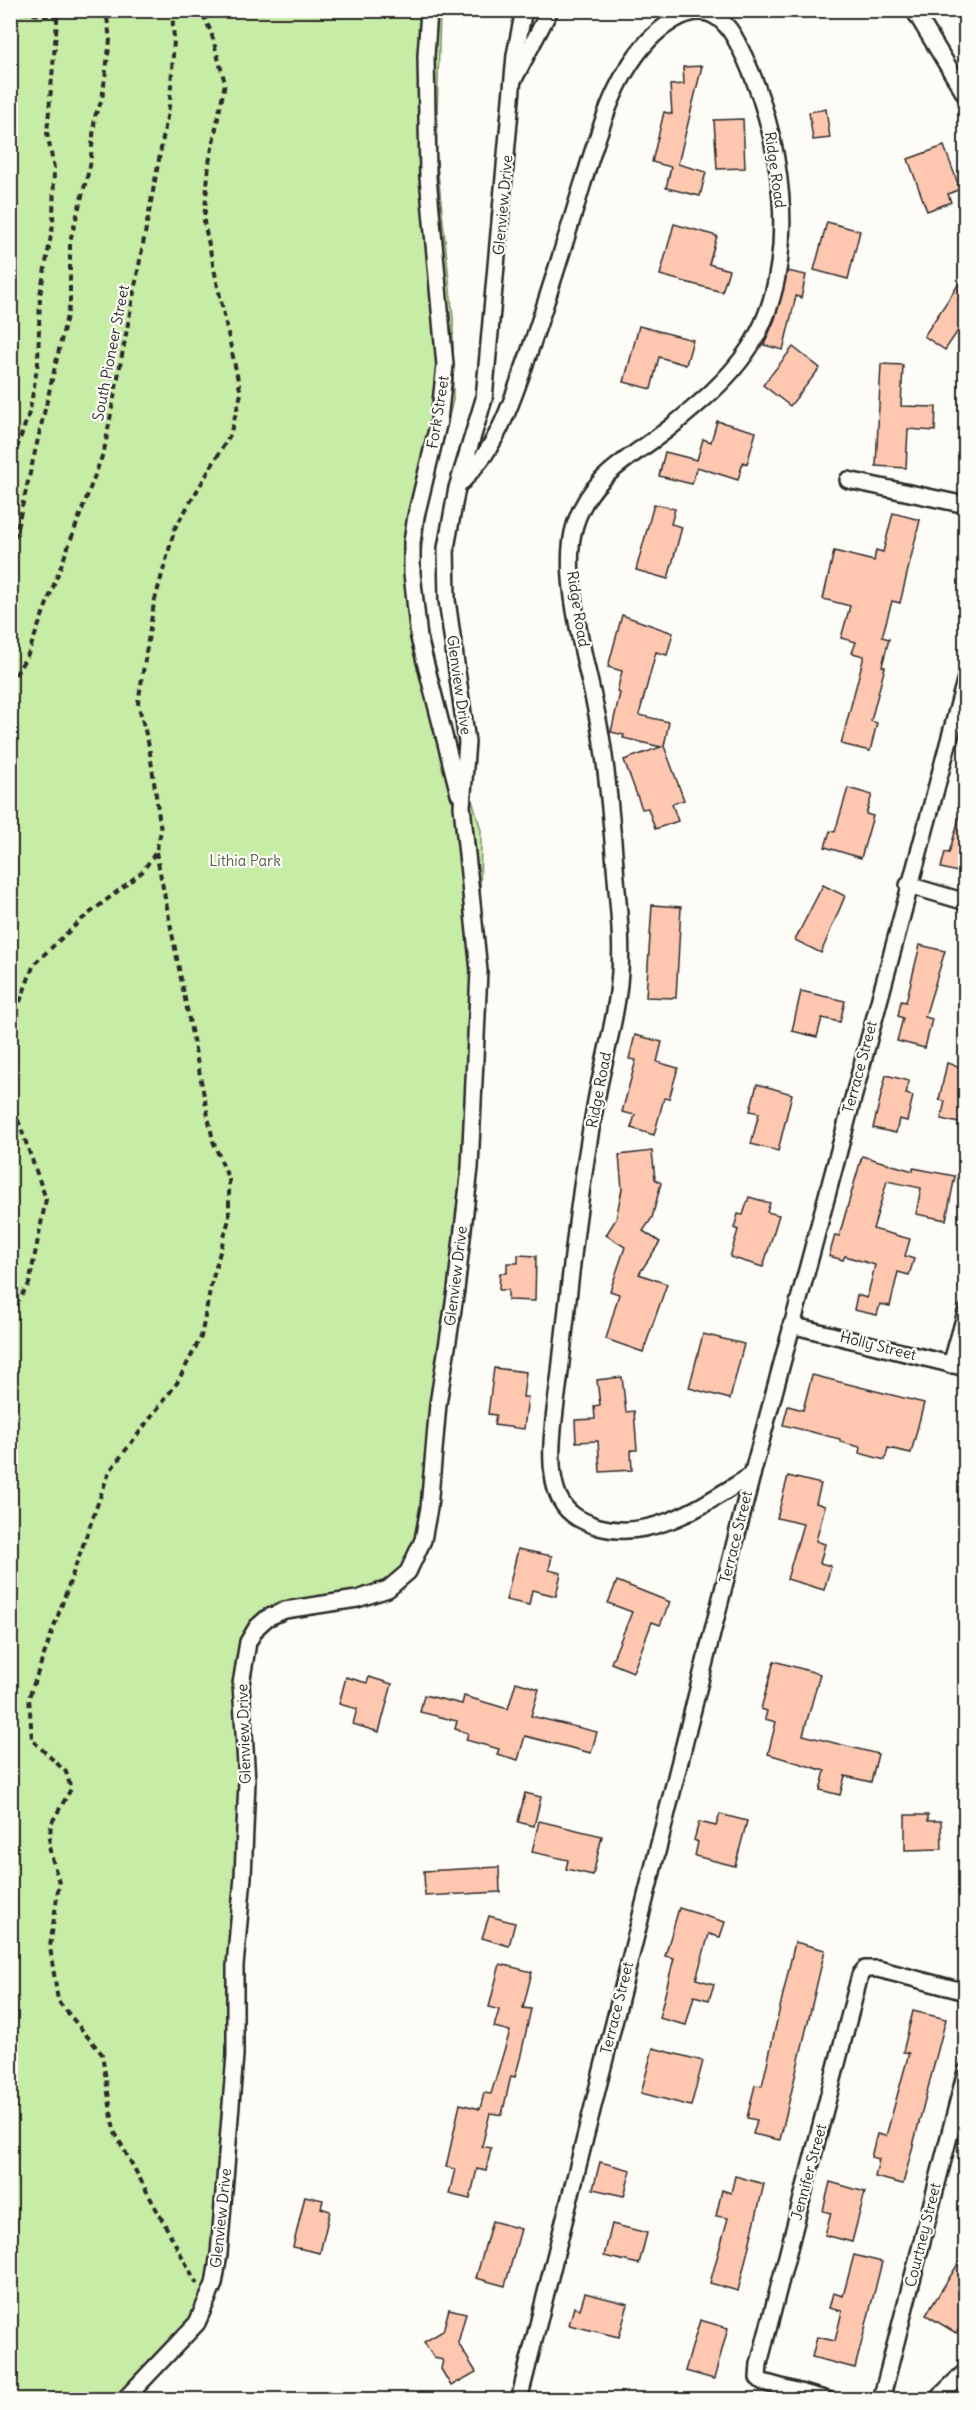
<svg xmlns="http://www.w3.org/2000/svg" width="976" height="2410" font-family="Delius,sans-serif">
<rect width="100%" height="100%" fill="#fdfcf7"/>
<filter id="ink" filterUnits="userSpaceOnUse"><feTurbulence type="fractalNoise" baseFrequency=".0167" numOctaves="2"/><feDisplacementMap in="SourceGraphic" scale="12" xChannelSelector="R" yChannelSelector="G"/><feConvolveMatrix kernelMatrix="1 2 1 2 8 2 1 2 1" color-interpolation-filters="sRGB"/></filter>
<g filter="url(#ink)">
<polygon fill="#c7eca5" stroke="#798c68" stroke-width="1.5" points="11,11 440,11 436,153 453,318 453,400 426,512 420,562 421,607 455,743 481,830 479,971 473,1075 423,1540 388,1589 308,1605 257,1627 242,1722 233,2008 207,2303 126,2399 11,2400"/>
<g fill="#fec7b0" stroke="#2b2b2b" stroke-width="1.5">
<polygon points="702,66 678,164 706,172 700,196 666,188 671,167 652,162 664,112 672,114 670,85 684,84 683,67"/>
<polygon points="826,109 830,138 813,140 809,112"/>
<polygon points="743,119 745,168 717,169 714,120"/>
<polygon points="944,146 960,189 948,194 951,202 927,211 908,159"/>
<polygon points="827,222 860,231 848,279 814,270"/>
<polygon points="674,224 717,236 709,264 729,270 722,292 660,275"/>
<polygon points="787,271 806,275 801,298 796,296 783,350 764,345 775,319"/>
<polygon points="966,273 966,319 945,350 924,336"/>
<polygon points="639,326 693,340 686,365 659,357 651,389 624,382"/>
<polygon points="793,347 820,368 790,406 763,385"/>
<polygon points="881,364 903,365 901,406 936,407 935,431 908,429 906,468 876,466"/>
<polygon points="717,421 756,432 747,464 743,462 738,480 697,467 692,484 659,476 665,452 697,460 703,439 711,442"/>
<polygon points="654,504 675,509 671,524 682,527 668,579 636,570"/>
<polygon points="893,513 920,520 900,603 892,601 882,637 889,639 882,666 885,667 871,721 877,723 870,751 841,744 864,656 852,653 856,642 841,638 850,606 823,599 834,551 874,561 876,550 883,552"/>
<polygon points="622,615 673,633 667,655 656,652 639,715 669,722 664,746 684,800 672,804 678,821 655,829 648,808 642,809 624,760 661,747 623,738 624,735 611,732 620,693 617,692 622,671 608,667"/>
<polygon points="848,788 872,795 866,814 873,816 861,858 825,847 830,831 835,832"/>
<polygon points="961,812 966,812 966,874 941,868 945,852 949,853"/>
<polygon points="823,885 845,896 821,953 795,940"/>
<polygon points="652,905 681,907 676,998 646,997"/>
<polygon points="920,945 945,951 925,1017 932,1019 925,1048 897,1041 903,1018 898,1016 901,1001 906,1002"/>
<polygon points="801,991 845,1001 840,1022 822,1018 817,1037 792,1031"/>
<polygon points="635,1035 662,1042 657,1062 678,1068 669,1099 664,1098 654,1135 631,1128 635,1115 622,1112 636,1060 629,1059"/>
<polygon points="947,1063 966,1068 966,1113 963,1124 941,1119 945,1101 939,1100"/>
<polygon points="886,1075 909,1081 906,1094 913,1096 907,1121 899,1119 896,1133 873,1128"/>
<polygon points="757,1084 792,1094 778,1151 751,1144 759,1113 750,1111"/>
<polygon points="652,1151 655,1179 661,1183 652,1218 643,1231 660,1242 639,1274 667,1284 643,1352 606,1339 619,1294 610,1291 625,1247 606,1235 616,1219 622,1189 619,1155"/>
<polygon points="862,1156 913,1171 913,1168 955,1176 946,1220 916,1214 921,1188 887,1181 873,1229 910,1239 905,1256 914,1259 909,1275 898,1272 890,1306 880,1304 877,1315 854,1310 857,1295 867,1298 875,1265 845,1256 843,1260 829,1256 835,1235 839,1236"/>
<polygon points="749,1197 770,1203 767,1212 779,1215 763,1267 730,1257 738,1230 734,1228 738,1214 743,1215"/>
<polygon points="518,1255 536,1256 535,1301 508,1300 508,1290 499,1290 500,1273 507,1273 507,1263 518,1263"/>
<polygon points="703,1334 744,1344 730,1399 689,1388"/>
<polygon points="494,1368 526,1372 523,1397 528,1397 524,1429 494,1425 496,1415 488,1414"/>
<polygon points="812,1375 924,1403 911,1453 888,1448 885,1460 859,1453 860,1447 840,1442 840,1439 783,1425 788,1406 803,1410"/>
<polygon points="622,1377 626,1412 634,1411 637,1450 631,1450 632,1470 600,1472 598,1441 576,1442 575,1420 595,1419 594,1406 600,1405 597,1380"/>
<polygon points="788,1476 821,1484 816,1503 825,1506 816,1541 825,1544 820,1563 831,1566 824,1590 787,1579 803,1524 777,1518"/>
<polygon points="518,1549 552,1556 549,1570 561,1573 556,1596 532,1590 529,1605 506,1600"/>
<polygon points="617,1581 670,1602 660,1625 652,1622 633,1672 611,1663 632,1612 608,1603"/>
<polygon points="774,1661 820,1674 803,1735 878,1754 871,1782 845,1776 840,1795 820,1790 825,1771 768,1754 776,1722 765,1719 767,1711 761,1709"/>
<polygon points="346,1677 367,1683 369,1677 392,1684 379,1732 353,1724 357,1709 339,1704"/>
<polygon points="516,1682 539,1689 531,1716 597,1732 591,1753 525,1736 518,1760 497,1754 499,1749 466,1740 468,1733 455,1729 457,1721 420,1712 424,1695 462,1704 464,1696 508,1709"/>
<polygon points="525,1793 541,1797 534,1826 518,1822"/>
<polygon points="720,1814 747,1821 735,1866 695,1856 698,1842 694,1840 699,1822 716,1826"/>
<polygon points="905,1815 928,1815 928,1821 941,1821 942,1849 905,1850"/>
<polygon points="539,1821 602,1836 593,1875 566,1869 568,1860 532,1852"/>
<polygon points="499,1867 500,1892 425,1896 424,1871"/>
<polygon points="679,1908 725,1922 720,1937 709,1934 696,1979 714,1984 709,2000 694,1996 686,2025 659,2018 674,1958 665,1956"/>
<polygon points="489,1916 515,1923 509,1946 482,1938"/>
<polygon points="795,1942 825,1950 780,2140 753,2134 757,2120 747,2118 755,2085 762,2086"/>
<polygon points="500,1964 532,1972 523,2008 531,2009 520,2059 515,2077 511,2076 502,2115 490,2113 482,2146 491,2148 486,2171 477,2169 470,2199 449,2194 455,2169 446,2167 460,2104 480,2109 484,2093 491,2094 510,2031 494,2027 499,2010 489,2007"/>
<polygon points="913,2011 946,2019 903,2184 875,2177 879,2159 871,2157 877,2134 886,2136 909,2053 903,2052"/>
<polygon points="653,2048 703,2061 691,2106 641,2093"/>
<polygon points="600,2162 631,2170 624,2196 593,2189"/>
<polygon points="735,2176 764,2184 738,2291 710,2283 728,2218 716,2216 722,2190 731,2193"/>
<polygon points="830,2182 865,2192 852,2242 825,2235 831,2213 823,2211"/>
<polygon points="305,2196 323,2200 321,2208 330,2211 320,2253 293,2247"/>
<polygon points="492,2221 521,2229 505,2286 476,2278"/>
<polygon points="612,2224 647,2233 639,2264 604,2256"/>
<polygon points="966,2251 966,2318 956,2333 926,2315"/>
<polygon points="854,2255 882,2262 855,2368 812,2357 817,2337 835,2341 842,2311 829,2308 833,2293 843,2296"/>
<polygon points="585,2293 628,2304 619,2337 569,2325 574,2307 580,2309"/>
<polygon points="449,2309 466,2313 458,2343 476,2372 451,2386 441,2369 443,2360 434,2358 424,2342 443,2331"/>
<polygon points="700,2320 728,2328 714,2379 685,2371"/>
</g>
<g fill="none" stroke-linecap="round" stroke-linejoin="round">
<g stroke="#2b2b2b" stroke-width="20">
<g id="minor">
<polyline points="429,10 426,56 428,177 445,365 439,421 416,516 412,542 412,573 419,638 459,794"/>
<polyline points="914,10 966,96"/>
<polyline points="515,77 550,10"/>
<polyline points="848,480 966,505"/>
<path d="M463 481C470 472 479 463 485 454 505 425 516 389 528 356 547 300 565 243 582 186 599 133 616 65 661 29 693 4 718 5 737 42 782 127 805 266 748 350 728 380 700 403 672 426 634 457 591 473 575 525 558 579 592 678 601 736 609 783 612 830 616 878 619 913 623 949 619 984 615 1024 603 1062 596 1101 579 1191 570 1281 560 1372 556 1408 543 1469 561 1501 569 1516 584 1522 599 1527 654 1542 707 1502 752 1475"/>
<polyline points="908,885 966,902"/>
<polyline points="791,1325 966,1368"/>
<polyline points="951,1365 966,1312"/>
<polyline points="124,2400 197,2323 214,2284 219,2254 235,2055 235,1966 243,1877 247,1781 241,1684 248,1642 257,1627 267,1618 285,1610 357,1599 388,1589 408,1572 423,1540 429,1508 438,1404 456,1290 470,1168 479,971 462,806 467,742 447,600 446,548 457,488 484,399 515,55 524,10"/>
<polyline points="519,2400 752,1475 966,677"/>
<polyline points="828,2400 763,2382 758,2378 759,2364 860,1975 865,1969 878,1969 966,1992"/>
<polyline points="881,2400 966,2071"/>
<polyline points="936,2400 966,2371"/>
</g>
</g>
<g stroke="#2b2b2b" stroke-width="4" stroke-dasharray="6 4.5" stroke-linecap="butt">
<polyline points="12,10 57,18"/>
<polyline points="76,10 107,17"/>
<polyline points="10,468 30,410 38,362 40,295 53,225 54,168 47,133 58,10"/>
<polyline points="10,558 70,303 70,241 90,166 95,116 102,100 110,40 107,17 110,10"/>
<polyline points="10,684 28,654 104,451 170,101 174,40 172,10"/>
<polyline points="156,852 213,1141 229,1180 229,1219 211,1285 201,1337 177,1383 109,1472 29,1697 32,1740 66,1772 71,1789 51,1824 49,1847 59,1883 50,1947 58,2001 102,2054 114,2131 197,2284"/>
<polyline points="10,1313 29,1284 46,1199 12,1103 12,1023 34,964 81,920 142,872 156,852 161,831 149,746 138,703 154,603 175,528 230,435 241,394 204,222 209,163 225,83 211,32 201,10"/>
</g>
<use href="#minor" stroke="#fdfcf7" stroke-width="15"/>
</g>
</g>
<g text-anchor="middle" stroke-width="4.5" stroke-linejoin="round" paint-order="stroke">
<g font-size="15" fill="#2b2b2b" stroke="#fdfcf7">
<text transform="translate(775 170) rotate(82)" y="5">Ridge Road</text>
<text transform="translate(503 205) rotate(-85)" y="5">Glenview Drive</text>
<text transform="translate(111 353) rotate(-79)" y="5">South Pioneer Street</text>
<text transform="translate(438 412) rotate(-81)" y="5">Fork Street</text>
<text transform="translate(578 609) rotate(81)" y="5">Ridge Road</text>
<text transform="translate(459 685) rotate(82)" y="5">Glenview Drive</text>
<text transform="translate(860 1067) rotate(-75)" y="5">Terrace Street</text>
<text transform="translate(599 1090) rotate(-79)" y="5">Ridge Road</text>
<text transform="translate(456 1276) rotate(-83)" y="5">Glenview Drive</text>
<text transform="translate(878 1346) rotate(14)" y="5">Holly Street</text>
<text transform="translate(736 1537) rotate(-76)" y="5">Terrace Street</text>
<text transform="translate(244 1734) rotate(-92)" y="5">Glenview Drive</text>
<text transform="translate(617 2008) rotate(-76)" y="5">Terrace Street</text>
<text transform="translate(809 2172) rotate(-75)" y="5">Jennifer Street</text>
<text transform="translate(221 2218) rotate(-84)" y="5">Glenview Drive</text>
<text transform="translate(923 2235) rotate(-76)" y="5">Courtney Street</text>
</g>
<g font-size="15" fill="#525b4a" stroke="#fdfcf7">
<text x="245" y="866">Lithia Park</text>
</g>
</g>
<rect width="976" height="2410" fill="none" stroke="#fdfcf7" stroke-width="36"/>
<rect x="18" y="18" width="940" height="2374" fill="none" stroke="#2b2b2b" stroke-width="2" filter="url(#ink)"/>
</svg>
